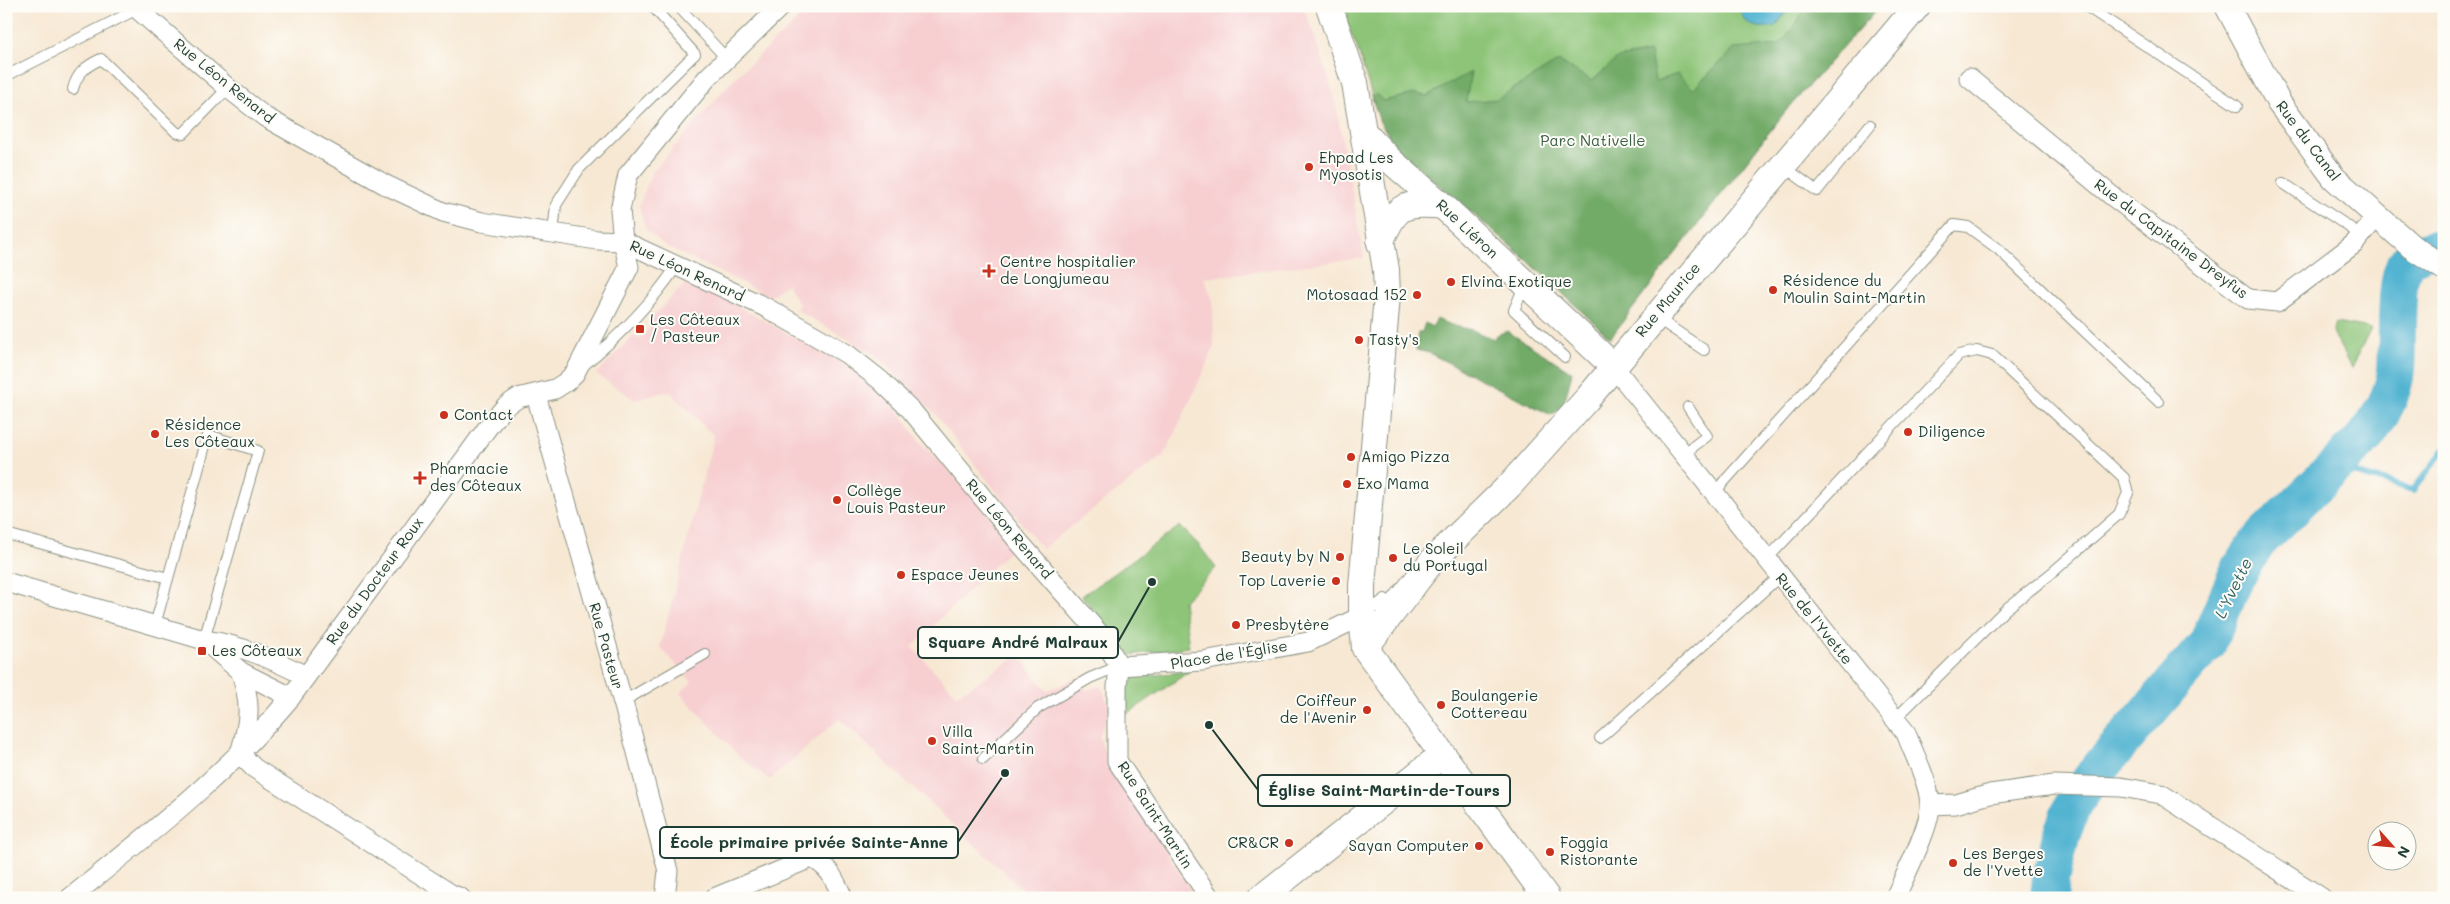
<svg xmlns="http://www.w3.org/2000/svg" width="2450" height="904" font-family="Mali,sans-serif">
<rect width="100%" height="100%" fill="#fdfcf7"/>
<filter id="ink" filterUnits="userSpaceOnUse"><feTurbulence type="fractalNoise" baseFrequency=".02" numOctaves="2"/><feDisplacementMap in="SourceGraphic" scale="10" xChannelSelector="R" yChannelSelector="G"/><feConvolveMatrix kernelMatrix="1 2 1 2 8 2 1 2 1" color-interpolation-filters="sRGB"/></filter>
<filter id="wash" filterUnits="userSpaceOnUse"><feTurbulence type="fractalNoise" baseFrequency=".0096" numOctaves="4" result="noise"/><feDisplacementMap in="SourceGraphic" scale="20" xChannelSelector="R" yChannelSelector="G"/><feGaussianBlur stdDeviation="1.12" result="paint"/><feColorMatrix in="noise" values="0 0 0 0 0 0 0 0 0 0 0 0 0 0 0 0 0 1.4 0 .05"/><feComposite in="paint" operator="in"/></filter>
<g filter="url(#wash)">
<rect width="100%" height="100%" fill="#f7e8d3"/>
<g fill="#f7cfd1">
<polygon points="812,6 1302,6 1314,31 1335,99 1364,258 1204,278 1213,300 1214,348 1176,432 1162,458 1160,458 1042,549 935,414 874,354 795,309 799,305 787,284 769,296 667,247 646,230 639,206 652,172 731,82"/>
<polygon points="686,283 723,298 847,366 893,402 918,440 948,469 1014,546 912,647 957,695 1016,657 1021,658 1047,691 1081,676 1086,690 1099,686 1102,688 1110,708 1099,736 1108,763 1196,898 1032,898 839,719 770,780 740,757 680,693 692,682 660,647 714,436 669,391 635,400 596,374 633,336 639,339 653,325 649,320"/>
</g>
<g fill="#8dc478" stroke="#568056">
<polygon points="1339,6 1880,6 1784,113 1610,338 1527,260 1398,150 1380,122 1357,47"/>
<polygon points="2335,323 2371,329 2351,368 2332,332"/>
<polygon points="1180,526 1198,544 1216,568 1183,602 1189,647 1130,655 1082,596"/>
<polygon points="1190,671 1127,714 1124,695 1129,678"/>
</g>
<g fill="#72aa68" stroke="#48744e">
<polygon points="1807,6 1880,6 1784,113 1610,338 1527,260 1398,150 1380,122 1372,98 1376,94 1383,101 1414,94 1427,96 1471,72 1466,102 1497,99 1559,61 1592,81 1618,58 1650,52 1655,81 1678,74 1693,89 1734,49 1779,45 1793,29"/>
<path d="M1437 319C1448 325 1459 327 1472 330 1478 332 1486 337 1494 339L1497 335 1507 331 1572 372 1563 408 1551 415 1429 353 1416 350 1418 332H1422L1425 323 1432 327Z"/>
</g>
<path fill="#53b4d1" stroke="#397882" d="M1739 6H1790L1776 26C1758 29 1744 28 1739 6Z"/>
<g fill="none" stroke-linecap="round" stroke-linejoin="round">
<polyline stroke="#53b4d1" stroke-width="6" points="2334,467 2413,490 2444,450"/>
<path stroke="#53b4d1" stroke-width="38" d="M2049 898 2051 879 2061 836 2073 804 2096 772 2207 644 2239 570 2258 542 2367 435C2381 415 2394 394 2396 369 2398 348 2394 277 2406 263 2414 253 2432 249 2444 247"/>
</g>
</g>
<g filter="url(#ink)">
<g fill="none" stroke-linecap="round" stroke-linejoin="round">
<g stroke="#8b9284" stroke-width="12">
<g id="service">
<polyline points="678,6 727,59"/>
<polyline points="2086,6 2237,106"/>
<polyline points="6,76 137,9"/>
<path d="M73 89C77 73 86 66 101 59L176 132 183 134 228 88"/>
<polyline points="1783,166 1817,191 1870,125"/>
<polyline points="2283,183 2361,235"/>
<polyline points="553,233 556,205 579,169 695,54 654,8"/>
<polyline points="1525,284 1514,310 1565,357"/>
<polyline points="1657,318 1704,350"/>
<path d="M583 366C618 337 651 304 676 267"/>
<polyline points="1682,455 1707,436 1688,407"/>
<polyline points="1713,494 1954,225 1968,227 1998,249 2159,402"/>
<polyline points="6,534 168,578"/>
<polyline points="1766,560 1959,355 1977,351 1992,355 2124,478 2128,493 2119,514 2053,572 2006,609 1895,719"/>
<polyline points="1365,614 1385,599"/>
<polyline points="155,625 208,435 258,451 204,640"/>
<polyline points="622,702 705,654"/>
<polyline points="1600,738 1780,576"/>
<polyline points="983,759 1038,708 1090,678 1119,666"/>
</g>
</g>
<g stroke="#8b9284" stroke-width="21">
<g id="minor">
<polyline points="134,6 228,88 265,117 386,185 443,212 482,222 597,240 623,241 765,307 847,354 880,380 911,410 1019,542 1104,639 1119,666"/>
<polyline points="1969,78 2112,196 2248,299 2277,302 2354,244 2377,216"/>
<path d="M1613 366 1906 733C1914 755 1928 780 1930 803 1932 824 1904 877 1895 898"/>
<polyline points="536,395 635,745 668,871 665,898"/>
<path d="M6 582 204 640C241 645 272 659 306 676"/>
<polyline points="204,640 241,672 291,697"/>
<polyline points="1119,666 1117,687 1117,761 1210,898"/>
<polyline points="1119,666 1203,661 1308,642 1362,616"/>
<path d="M241 672C251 703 250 720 241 750"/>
<polyline points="240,754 254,768 451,894 461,898"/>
<polyline points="1930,805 1956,804 1990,794 2054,785 2121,787 2161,794 2322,898"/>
<path d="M70 898C148 835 227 774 291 697L491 423 506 406 518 398 555 389 566 382 575 373 629 267 623 241 620 210 628 175 707 78 781 6"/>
<path d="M714 898 811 858C830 866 835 881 843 898"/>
</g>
</g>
<g stroke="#8b9284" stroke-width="26">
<polyline id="tertiary" points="2227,6 2279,103 2334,178 2412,247 2444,268"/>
</g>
<g stroke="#8b9284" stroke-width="28">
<g id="secondary">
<polyline points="1329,6 1355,83 1386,270 1387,296 1362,586 1362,616 1365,648 1547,898"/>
<polyline points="1365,134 1391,161 1443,206 1613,366"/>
<path d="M1380 243C1396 205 1402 202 1443 206"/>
<polyline points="1365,648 1432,561 1510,485 1587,399 1917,6"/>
<polyline points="1261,898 1442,755"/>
</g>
</g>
<use href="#service" stroke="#fff" stroke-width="10"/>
<use href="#minor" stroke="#fff" stroke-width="19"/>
<use href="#tertiary" stroke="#fff" stroke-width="24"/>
<use href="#secondary" stroke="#fff" stroke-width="26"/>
</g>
</g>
<g fill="#c8321e" stroke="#fdfcf7" stroke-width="2">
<circle cx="1309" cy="167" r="5"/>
<path d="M986.5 263.5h5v5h5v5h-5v5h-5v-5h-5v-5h5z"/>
<circle cx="1451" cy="282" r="5"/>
<circle cx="1773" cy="290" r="5"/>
<circle cx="1417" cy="295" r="5"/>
<rect x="635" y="324" width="10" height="10" rx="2.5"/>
<circle cx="1359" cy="340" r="5"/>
<circle cx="444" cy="415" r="5"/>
<circle cx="1908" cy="432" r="5"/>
<circle cx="155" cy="434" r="5"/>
<circle cx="1351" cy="457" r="5"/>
<path d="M417.5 470.5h5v5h5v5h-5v5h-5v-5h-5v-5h5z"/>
<circle cx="1347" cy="484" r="5"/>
<circle cx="837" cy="500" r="5"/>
<circle cx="1340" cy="557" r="5"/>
<circle cx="1393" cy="558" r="5"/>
<circle cx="901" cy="575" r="5"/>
<circle cx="1336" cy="581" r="5"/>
<circle cx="1236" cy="625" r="5"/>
<rect x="197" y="646" width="10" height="10" rx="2.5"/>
<circle cx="1441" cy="705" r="5"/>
<circle cx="1367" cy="710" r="5"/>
<circle cx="932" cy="741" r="5"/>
<circle cx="1289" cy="843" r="5"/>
<circle cx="1479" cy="846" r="5"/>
<circle cx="1550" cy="852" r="5"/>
<circle cx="1953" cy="863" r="5"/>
</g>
<g text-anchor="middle" stroke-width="4" stroke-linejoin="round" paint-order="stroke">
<g font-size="15" fill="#1f3d34" stroke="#fdfcf7">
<text transform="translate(224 81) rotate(39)" y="5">Rue Léon Renard</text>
<text transform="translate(2308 141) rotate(53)" y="5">Rue du Canal</text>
<text transform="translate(1467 229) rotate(43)" y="5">Rue Liéron</text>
<text transform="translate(2171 239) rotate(37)" y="5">Rue du Capitaine Dreyfus</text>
<text transform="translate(687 271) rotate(25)" y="5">Rue Léon Renard</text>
<text transform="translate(1668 300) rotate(-50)" y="5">Rue Maurice</text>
<text transform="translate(1009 529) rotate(50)" y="5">Rue Léon Renard</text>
<text transform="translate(375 581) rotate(-54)" y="5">Rue du Docteur Roux</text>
<text transform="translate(1814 619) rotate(51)" y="5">Rue de l'Yvette</text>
<text transform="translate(606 646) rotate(74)" y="5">Rue Pasteur</text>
<text transform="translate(1229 655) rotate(-9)" y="5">Place de l'Église</text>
<text transform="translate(1155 815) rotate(57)" y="5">Rue Saint-Martin</text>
</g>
<g font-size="15" fill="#3a5f45" stroke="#fdfcf7">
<text x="1593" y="146">Parc Nativelle</text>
</g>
<g font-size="15" fill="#1f3d34" stroke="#fdfcf7" text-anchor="start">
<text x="1319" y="163">Ehpad Les<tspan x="1319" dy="17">Myosotis</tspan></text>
<text x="1000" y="267">Centre hospitalier<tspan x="1000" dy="17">de Longjumeau</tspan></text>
<text x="1783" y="286">Résidence du<tspan x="1783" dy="17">Moulin Saint-Martin</tspan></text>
<text x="1461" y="287">Elvina Exotique</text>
<text x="1407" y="300" text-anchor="end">Motosaad 152</text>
<text x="650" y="325">Les Côteaux<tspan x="650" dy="17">/ Pasteur</tspan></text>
<text x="1369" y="345">Tasty's</text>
<text x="454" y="420">Contact</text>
<text x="165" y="430">Résidence<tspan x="165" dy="17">Les Côteaux</tspan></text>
<text x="1918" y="437">Diligence</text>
<text x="1361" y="462">Amigo Pizza</text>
<text x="430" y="474">Pharmacie<tspan x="430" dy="17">des Côteaux</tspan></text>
<text x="1357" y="489">Exo Mama</text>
<text x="847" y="496">Collège<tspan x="847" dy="17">Louis Pasteur</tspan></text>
<text x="1403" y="554">Le Soleil<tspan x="1403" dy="17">du Portugal</tspan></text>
<text x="1330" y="562" text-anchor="end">Beauty by N</text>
<text x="911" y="580">Espace Jeunes</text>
<text x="1326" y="586" text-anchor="end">Top Laverie</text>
<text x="1246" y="630">Presbytère</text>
<text x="212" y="656">Les Côteaux</text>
<text x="1451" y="701">Boulangerie<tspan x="1451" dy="17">Cottereau</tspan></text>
<text x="1357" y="706" text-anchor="end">Coiffeur<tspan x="1357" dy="17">de l'Avenir</tspan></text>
<text x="942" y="737">Villa<tspan x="942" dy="17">Saint-Martin</tspan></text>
<text x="1279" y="848" text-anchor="end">CR&amp;CR</text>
<text x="1560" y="848">Foggia<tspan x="1560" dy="17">Ristorante</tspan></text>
<text x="1469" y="851" text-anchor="end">Sayan Computer</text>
<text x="1963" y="859">Les Berges<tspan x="1963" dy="17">de l'Yvette</tspan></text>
</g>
<g font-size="16" font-style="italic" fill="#2f6163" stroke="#fdfcf7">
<text transform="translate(2233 588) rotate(-64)" y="6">L'Yvette</text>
</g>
</g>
<path fill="none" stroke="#1f3d34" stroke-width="2" d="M1152 582L1118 642M1209 725L1258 790M1005 773L958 842"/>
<g fill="#1f3d34" stroke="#fdfcf7" stroke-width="2">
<circle cx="1152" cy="582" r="5"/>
<circle cx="1209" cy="725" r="5"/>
<circle cx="1005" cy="773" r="5"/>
</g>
<g fill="#fdfcf7" stroke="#1f3d34" stroke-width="2">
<rect x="918" y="627" width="200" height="31" rx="5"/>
<rect x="1258" y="775" width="252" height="31" rx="5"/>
<rect x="660" y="827" width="298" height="31" rx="5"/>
</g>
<g font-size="16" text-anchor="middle" font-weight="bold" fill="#1f3d34">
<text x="1018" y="648">Square André Malraux</text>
<text x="1384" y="796">Église Saint-Martin-de-Tours</text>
<text x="809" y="848">École primaire privée Sainte-Anne</text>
</g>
<rect width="2450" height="904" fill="none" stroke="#fdfcf7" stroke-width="25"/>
<g transform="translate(2392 846) rotate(117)"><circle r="24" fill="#fdfcf7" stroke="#a4b0a9"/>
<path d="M0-4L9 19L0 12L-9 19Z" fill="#c8321e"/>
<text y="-8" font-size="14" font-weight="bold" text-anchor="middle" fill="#1f3d34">N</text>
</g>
</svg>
